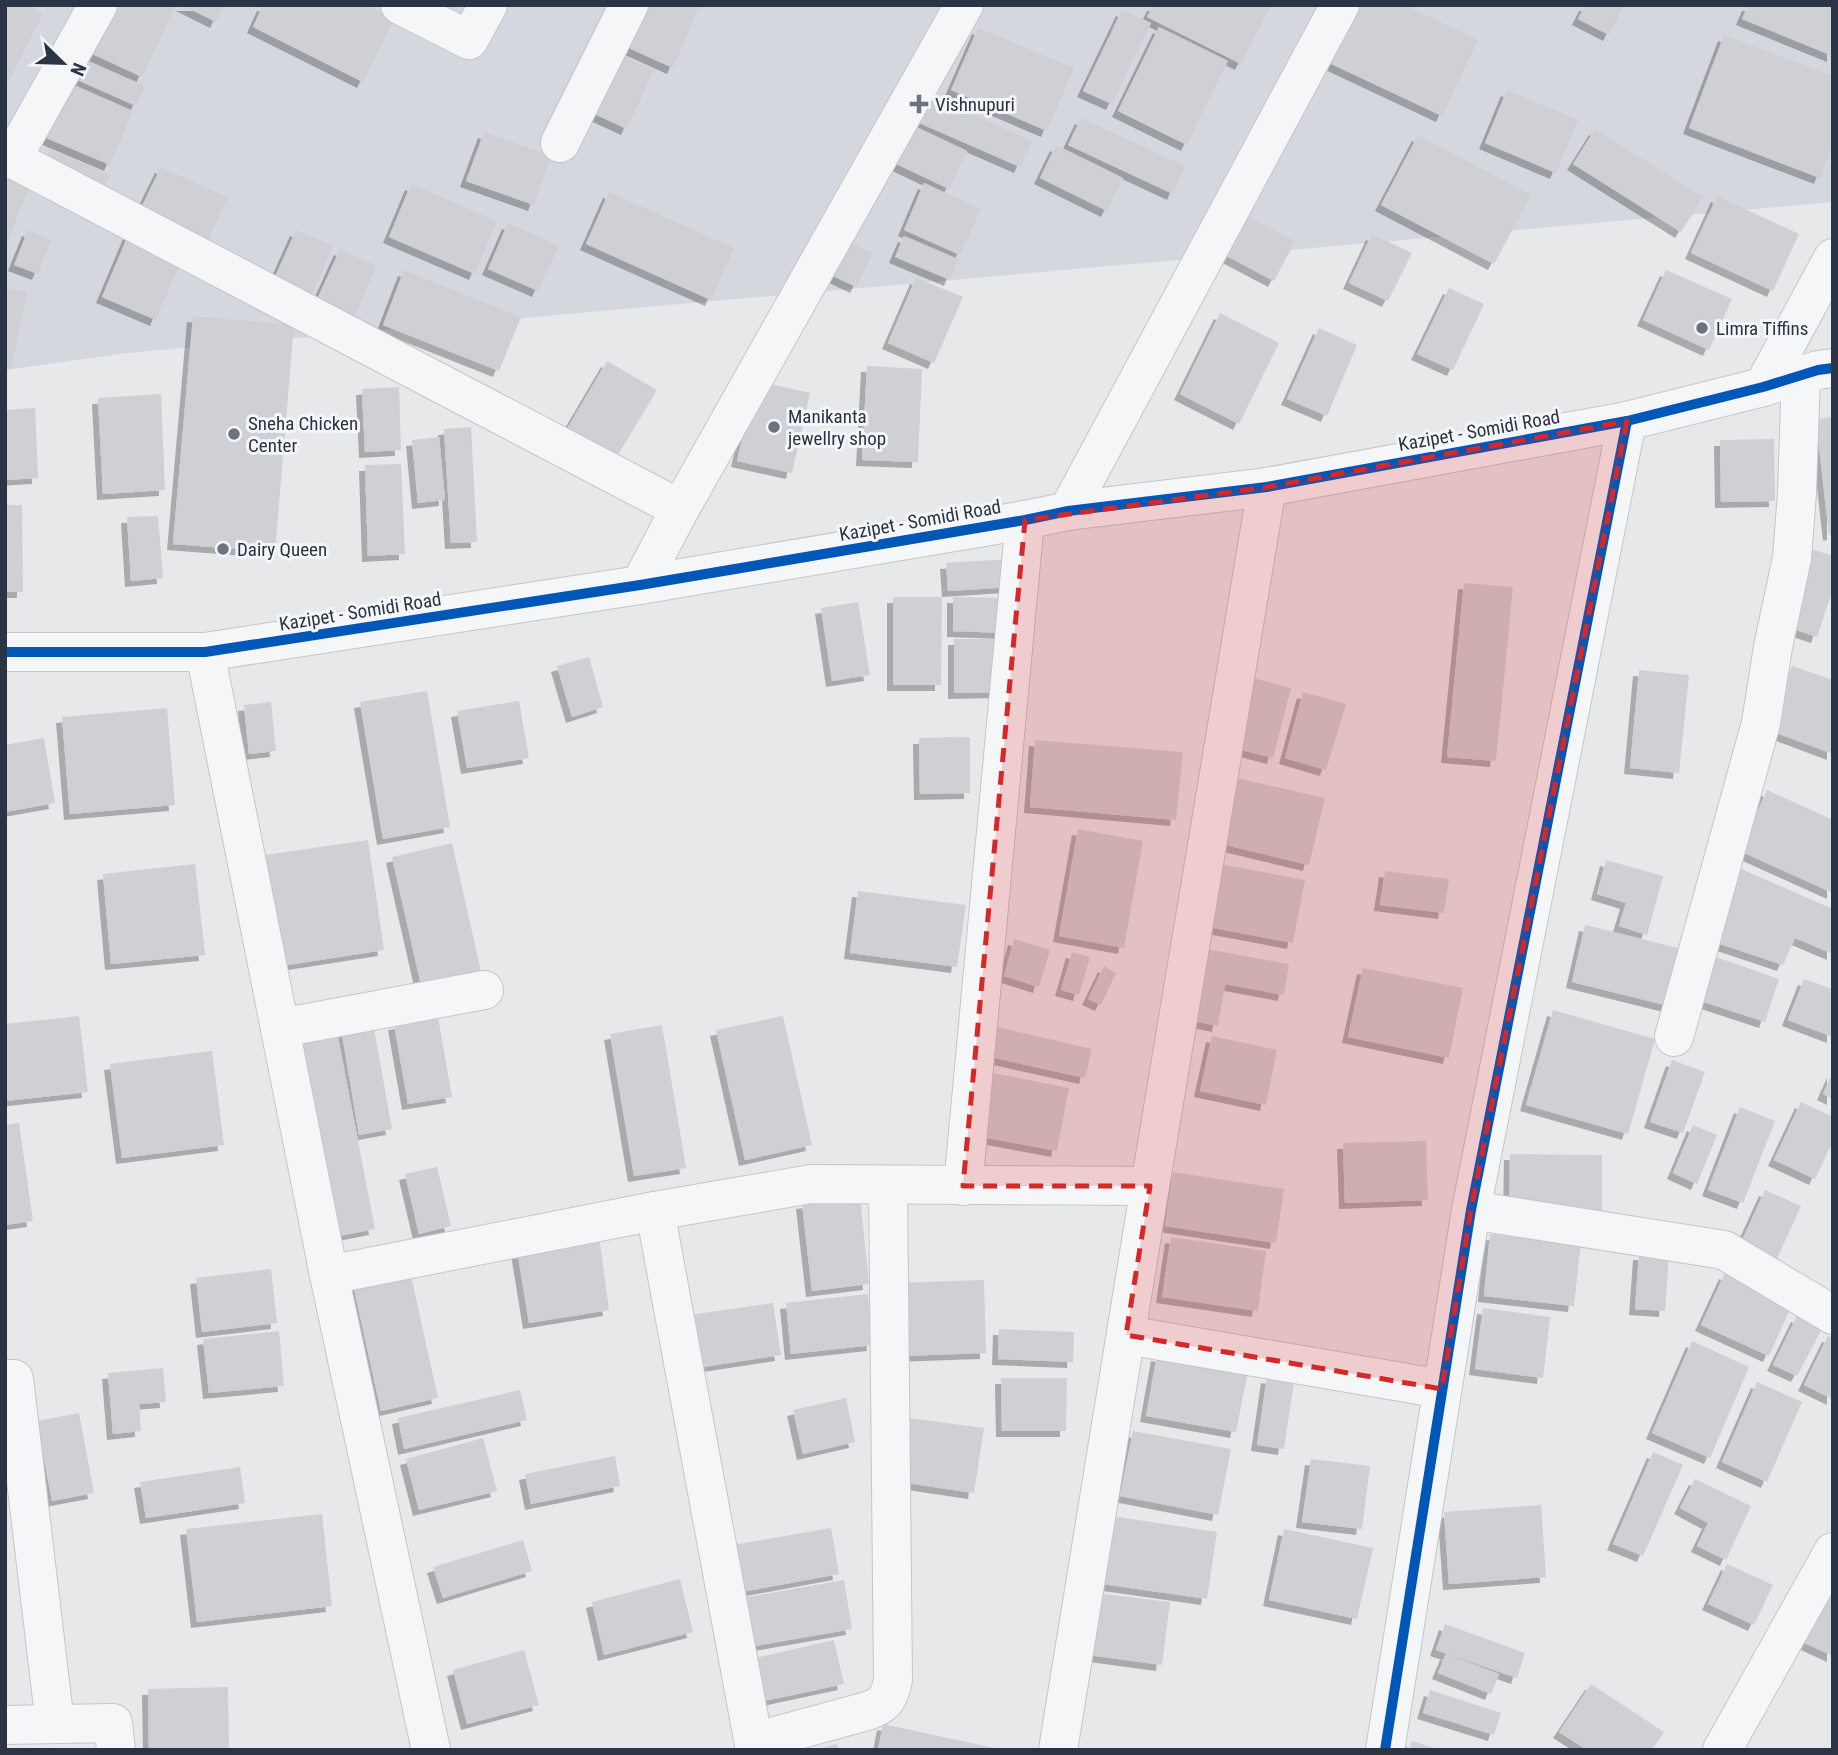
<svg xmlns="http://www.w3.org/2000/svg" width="1838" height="1755" font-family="'Roboto Condensed',sans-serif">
<defs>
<filter id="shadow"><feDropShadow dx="-6" dy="6" stdDeviation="0" flood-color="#0004"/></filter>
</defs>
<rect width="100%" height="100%" fill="#e6e8ea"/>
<polygon fill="#d4d7dd" points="5,5 1833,5 1833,202 127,353 5,370"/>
<g fill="#ced0d3" filter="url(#shadow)">
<polygon points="5,5 26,5 43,14 5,89"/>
<polygon points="108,5 176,6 142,77 86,51"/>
<polygon points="182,5 224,5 216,22"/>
<polygon points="263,5 366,5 394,19 363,82 253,27"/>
<polygon points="637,5 700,5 673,68 620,44"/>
<polygon points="1153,5 1271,5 1241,64 1147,17"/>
<polygon points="1349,5 1405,5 1478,40 1442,116 1323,60"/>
<polygon points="1585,5 1624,5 1609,35 1578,19"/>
<polygon points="1748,5 1833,5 1833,56 1742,19"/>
<polygon points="1122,10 1151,23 1112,104 1083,91"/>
<polygon points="1159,27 1228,61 1187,145 1118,111"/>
<polygon points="978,28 1074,68 1047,131 951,90"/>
<polygon points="1724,35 1833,76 1833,143 1820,178 1689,128"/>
<polygon points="617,53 654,70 627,129 590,112"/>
<polygon points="81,58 145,86 136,106 73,78"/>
<polygon points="67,82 133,111 110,165 44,137"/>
<polygon points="1507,90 1578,120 1556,173 1485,143"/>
<polygon points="929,95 1032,141 1020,167 917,122"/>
<polygon points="1081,118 1185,166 1173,194 1068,145"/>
<polygon points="910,124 967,151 949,189 892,162"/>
<polygon points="1595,129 1703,197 1681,232 1573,164"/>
<polygon points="484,132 551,156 534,205 466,181"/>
<polygon points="1418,135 1531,195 1494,264 1381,205"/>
<polygon points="1056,145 1123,178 1107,211 1040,178"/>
<polygon points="50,149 110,175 104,189 44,163"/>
<polygon points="161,167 228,198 205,246 138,214"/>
<polygon points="10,174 31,182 5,249 5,186"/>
<polygon points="924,183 981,209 960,255 904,230"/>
<polygon points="411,184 497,221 475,274 389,237"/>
<polygon points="609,192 734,248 711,300 586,244"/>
<polygon points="1717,196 1799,234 1773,291 1691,253"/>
<polygon points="1242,214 1295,241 1274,281 1221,253"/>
<polygon points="508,223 559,246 538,291 488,269"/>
<polygon points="28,230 51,240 38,274 14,265"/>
<polygon points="296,230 333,246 308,304 270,288"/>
<polygon points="129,233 183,256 156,320 102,297"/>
<polygon points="1372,234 1412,253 1388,301 1349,283"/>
<polygon points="904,236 958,259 950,280 895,257"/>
<polygon points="842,239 873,253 856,287 827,273"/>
<polygon points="340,249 377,266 352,322 314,306"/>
<polygon points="404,270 521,317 499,371 383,325"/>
<polygon points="1666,270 1732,299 1709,350 1643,320"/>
<polygon points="916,278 963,297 934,363 888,343"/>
<polygon points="5,288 27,292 11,369 5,368"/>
<polygon points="1449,288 1484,304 1453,370 1417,354"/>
<polygon points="1220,313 1279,343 1239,424 1180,394"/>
<polygon points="193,316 294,325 275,552 173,544"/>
<polygon points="1319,328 1357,345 1327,416 1287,399"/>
<polygon points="607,361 657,390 616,458 567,429"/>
<polygon points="867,366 922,369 918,462 862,460"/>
<polygon points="756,381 810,393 792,473 737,461"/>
<polygon points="399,387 401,450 365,452 362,389"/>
<polygon points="161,394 165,490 103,494 98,398"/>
<polygon points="35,408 38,478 5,480 5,410"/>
<polygon points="1833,417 1833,534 1829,535 1816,419"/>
<polygon points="471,427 477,542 451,543 444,429"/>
<polygon points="439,437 445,500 418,503 412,440"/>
<polygon points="1774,439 1775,501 1721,502 1720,440"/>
<polygon points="401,464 405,554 368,556 365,465"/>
<polygon points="5,505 22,505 23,592 5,592"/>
<polygon points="158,516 163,578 131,581 127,517"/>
<polygon points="1811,549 1833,556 1833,589 1817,637 1784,626"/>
<polygon points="1010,559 1011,587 948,591 946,563"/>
<polygon points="1464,583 1513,587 1496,761 1447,757"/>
<polygon points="893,597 942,597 941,685 893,685"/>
<polygon points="953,597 1008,598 1007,633 953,631"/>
<polygon points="858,602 870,675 832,681 821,608"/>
<polygon points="954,639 1005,639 1006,692 954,693"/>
<polygon points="589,657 603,707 572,717 557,666"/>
<polygon points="1792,666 1833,680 1833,754 1769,730"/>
<polygon points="1639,670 1689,675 1679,773 1630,768"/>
<polygon points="1249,677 1291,688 1273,758 1230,747"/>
<polygon points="427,691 450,827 383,839 360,702"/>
<polygon points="1303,692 1346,704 1326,770 1285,758"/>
<polygon points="519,701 529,758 467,768 457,711"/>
<polygon points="271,702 276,751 249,754 244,705"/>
<polygon points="167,708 175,805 70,814 62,717"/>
<polygon points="970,737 970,793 920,794 919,738"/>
<polygon points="44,738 55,803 5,812 5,745"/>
<polygon points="1035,740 1183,752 1176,820 1030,807"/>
<polygon points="1232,777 1325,798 1309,865 1217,843"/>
<polygon points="1767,790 1833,820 1833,893 1740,851"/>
<polygon points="1078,829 1143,841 1124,948 1059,936"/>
<polygon points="368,840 384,950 275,967 259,856"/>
<polygon points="452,843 484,985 424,998 392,857"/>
<polygon points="1606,860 1663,876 1647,935 1619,926 1626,903 1597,894"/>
<polygon points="195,864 205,955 111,964 103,874"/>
<polygon points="1220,864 1305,880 1293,943 1208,927"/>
<polygon points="1734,866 1833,909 1833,954 1795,938 1783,965 1708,940"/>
<polygon points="1385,871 1449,879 1444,913 1380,905"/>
<polygon points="858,891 966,905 957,967 850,953"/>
<polygon points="1585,925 1686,950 1673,1007 1572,982"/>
<polygon points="1014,939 1050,950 1039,987 1004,976"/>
<polygon points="1207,949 1289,964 1284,995 1225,984 1218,1026 1194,1021"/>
<polygon points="1072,952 1090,957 1079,995 1061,990"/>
<polygon points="1713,956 1779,979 1765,1022 1698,1000"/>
<polygon points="1104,966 1116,973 1101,1005 1088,999"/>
<polygon points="1363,968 1463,988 1449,1058 1348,1037"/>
<polygon points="1804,979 1833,989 1833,1037 1788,1020"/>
<polygon points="1553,1010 1655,1039 1628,1134 1526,1105"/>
<polygon points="79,1016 88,1092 5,1101 5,1024"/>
<polygon points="783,1016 812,1145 745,1160 716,1030"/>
<polygon points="438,1017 452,1097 408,1104 394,1024"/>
<polygon points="373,1023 392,1129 359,1135 341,1028"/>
<polygon points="662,1025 686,1168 634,1176 610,1034"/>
<polygon points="994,1026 1092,1049 1085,1078 986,1056"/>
<polygon points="336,1027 375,1229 339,1236 295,1034"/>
<polygon points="1212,1036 1277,1050 1266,1105 1200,1091"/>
<polygon points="212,1051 224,1145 122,1158 110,1064"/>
<polygon points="1672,1060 1705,1072 1683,1133 1650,1122"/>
<polygon points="989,1072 1069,1088 1057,1151 977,1136"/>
<polygon points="1833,1072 1833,1099 1823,1094"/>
<polygon points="1801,1102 1833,1117 1833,1141 1815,1179 1774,1160"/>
<polygon points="1740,1107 1775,1121 1743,1203 1708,1190"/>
<polygon points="19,1123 33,1221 5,1225 5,1125"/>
<polygon points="1693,1125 1717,1135 1697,1184 1673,1173"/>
<polygon points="1426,1141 1428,1200 1345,1203 1343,1143"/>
<polygon points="1510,1154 1602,1155 1602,1213 1509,1212"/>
<polygon points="437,1167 451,1226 419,1234 405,1174"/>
<polygon points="1173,1172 1284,1189 1276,1243 1165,1226"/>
<polygon points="1765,1190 1801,1206 1776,1261 1740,1245"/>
<polygon points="860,1196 869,1284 812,1291 802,1203"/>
<polygon points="1490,1234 1581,1242 1574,1306 1484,1296"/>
<polygon points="599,1236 609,1310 529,1323 517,1249"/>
<polygon points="1171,1237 1266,1251 1258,1311 1162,1297"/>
<polygon points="1639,1254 1669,1255 1665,1311 1635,1309"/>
<polygon points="271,1269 277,1323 202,1332 196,1278"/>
<polygon points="410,1271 438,1398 381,1411 353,1284"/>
<polygon points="1725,1273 1792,1305 1769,1356 1701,1325"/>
<polygon points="984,1280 986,1353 901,1356 899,1283"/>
<polygon points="868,1294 873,1345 791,1354 786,1303"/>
<polygon points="773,1303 781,1355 690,1369 682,1316"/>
<polygon points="1483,1308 1550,1317 1543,1378 1475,1369"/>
<polygon points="1797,1316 1822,1329 1797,1376 1773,1365"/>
<polygon points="999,1329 1074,1332 1073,1362 998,1359"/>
<polygon points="279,1331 284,1386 209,1393 203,1339"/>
<polygon points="1828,1336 1833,1338 1833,1399 1804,1385"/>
<polygon points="1692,1341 1749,1367 1710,1458 1652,1433"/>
<polygon points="1157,1355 1248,1371 1236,1432 1146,1416"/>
<polygon points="163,1368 166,1402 139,1404 141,1431 113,1434 108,1373"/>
<polygon points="1267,1377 1294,1381 1284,1449 1257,1445"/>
<polygon points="1001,1378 1067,1378 1066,1431 1002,1431"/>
<polygon points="1757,1382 1802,1402 1767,1482 1722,1462"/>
<polygon points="520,1390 527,1420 404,1449 398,1418"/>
<polygon points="846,1398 855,1442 803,1454 793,1410"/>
<polygon points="79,1413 94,1493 52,1501 37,1421"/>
<polygon points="909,1418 984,1428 974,1493 900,1482"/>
<polygon points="1133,1431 1231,1449 1218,1515 1120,1496"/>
<polygon points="483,1438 497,1491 419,1510 406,1459"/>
<polygon points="1653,1452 1683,1465 1643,1556 1613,1544"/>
<polygon points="615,1456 620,1486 531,1504 525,1474"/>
<polygon points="1311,1459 1370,1466 1362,1529 1302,1522"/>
<polygon points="240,1467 245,1503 146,1518 140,1482"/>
<polygon points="1695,1479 1751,1506 1726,1560 1697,1546 1708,1523 1680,1508"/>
<polygon points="1541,1505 1546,1577 1449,1584 1444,1512"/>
<polygon points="322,1514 332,1606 197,1622 186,1529"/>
<polygon points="1112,1516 1217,1532 1207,1599 1102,1584"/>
<polygon points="831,1528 839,1574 736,1593 727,1546"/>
<polygon points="1284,1529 1373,1548 1357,1619 1269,1600"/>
<polygon points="523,1540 532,1571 443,1598 433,1567"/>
<polygon points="1727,1564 1773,1585 1754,1625 1708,1604"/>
<polygon points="680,1579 693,1632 604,1655 592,1602"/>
<polygon points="844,1580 852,1629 744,1648 736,1599"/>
<polygon points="1096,1593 1170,1602 1162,1665 1088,1655"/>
<polygon points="1821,1593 1833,1598 1833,1656 1798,1640"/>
<polygon points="1445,1624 1525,1653 1517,1678 1436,1650"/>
<polygon points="834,1640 844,1684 760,1702 751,1659"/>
<polygon points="524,1650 539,1705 467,1724 453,1670"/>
<polygon points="1446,1654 1499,1674 1491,1694 1438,1673"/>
<polygon points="1591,1684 1664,1732 1652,1750 1587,1750 1559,1732"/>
<polygon points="228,1687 229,1750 149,1750 148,1689"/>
<polygon points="1430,1690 1501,1713 1494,1735 1423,1713"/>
<polygon points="883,1724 999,1749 999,1750 878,1750"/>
<polygon points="1412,1741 1437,1749 1437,1750 1409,1750"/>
<polygon points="837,1744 839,1750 817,1750 817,1749"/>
</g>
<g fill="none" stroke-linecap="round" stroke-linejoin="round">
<g stroke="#c4c6c8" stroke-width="40">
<g id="minor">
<polyline points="400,5 469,40 488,5"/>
<polyline points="560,143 629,5"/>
<polyline points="5,155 680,509"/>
<polyline points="12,159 98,5"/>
<polyline points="1763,387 1833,258"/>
<polyline points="1068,511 1340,5"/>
<polyline points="640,585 680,509 964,5"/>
<polyline points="205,652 329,1275 431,1750"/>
<polyline points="281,1028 484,990"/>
<polyline points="1674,1037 1761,723 1773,647 1792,558 1797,493 1801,375"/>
<polyline points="963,1186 1025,520"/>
<polyline points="1471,1210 1724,1250 1833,1315"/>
<polyline points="655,1211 755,1750"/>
<polyline points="329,1275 655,1211 811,1184 1150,1186"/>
<polyline points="1126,1335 1442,1389"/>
<polyline points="5,1379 14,1379 55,1724"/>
<polyline points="5,1725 113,1723 116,1750"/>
<path d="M754 1742 867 1711C885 1705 889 1699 893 1680L888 1185"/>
<polyline points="1058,1750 1150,1186 1267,487"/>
<polyline points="1385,1750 1471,1210 1627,421"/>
<polyline points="1722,1750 1833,1552"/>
</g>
</g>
<g stroke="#c4c6c8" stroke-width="40">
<polyline id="tertiary" points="5,652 205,652 640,585 1025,520 1068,511 1267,487 1627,421 1763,387 1818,370 1833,368"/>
</g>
<use href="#minor" stroke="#f5f6f7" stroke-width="38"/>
<use href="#tertiary" stroke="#f5f6f7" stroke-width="38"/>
<g stroke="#f4f6f9" stroke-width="15">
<g id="cycleway">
<polyline points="5,652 205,652 640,585 1025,520 1068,511 1267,487 1627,421 1763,387 1818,370 1833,368"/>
<polyline points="1385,1750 1471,1210 1627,421"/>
</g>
</g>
<use href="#cycleway" stroke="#0057b8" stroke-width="10"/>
</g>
<path fill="#d62828" fill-opacity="0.2" stroke="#d62828" stroke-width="5" stroke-dasharray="14 9" stroke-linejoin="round" d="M1627 421 1471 1210 1442 1389 1126 1335 1150 1186H963L1025 520 1267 487Z"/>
<g fill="#6c737f" stroke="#f4f6f9" stroke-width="2.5">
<path d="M915.5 93.5h7v7h7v7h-7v7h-7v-7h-7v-7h7z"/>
<circle cx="1702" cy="328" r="7"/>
<circle cx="774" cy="427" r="7"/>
<circle cx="234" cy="434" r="7"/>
<circle cx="223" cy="549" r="7"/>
</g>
<g text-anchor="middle" stroke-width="6" stroke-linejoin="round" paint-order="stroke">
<g font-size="19" fill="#2b3445" stroke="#f4f6f9" text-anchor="start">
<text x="935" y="111">Vishnupuri</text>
<text x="1716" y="335">Limra Tiffins</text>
<text x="788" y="423">Manikanta<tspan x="788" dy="22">jewellry shop</tspan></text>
<text x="248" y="430">Sneha Chicken<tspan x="248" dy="22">Center</tspan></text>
<text x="237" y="556">Dairy Queen</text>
</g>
<g font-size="19" fill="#2b3445" stroke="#f4f6f9">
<text transform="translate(1479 430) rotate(-10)" y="7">Kazipet - Somidi Road</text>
<text transform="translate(920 520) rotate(-10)" y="7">Kazipet - Somidi Road</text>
<text transform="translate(360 611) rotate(-9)" y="7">Kazipet - Somidi Road</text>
</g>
</g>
<rect width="1838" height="1755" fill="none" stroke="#2b3445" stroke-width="14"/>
<g transform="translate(63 63) rotate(113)" stroke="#f4f6f9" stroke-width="5" paint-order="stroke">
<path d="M0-5L12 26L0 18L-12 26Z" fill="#2b3445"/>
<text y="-10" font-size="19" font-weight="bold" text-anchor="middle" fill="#2b3445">N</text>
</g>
</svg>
